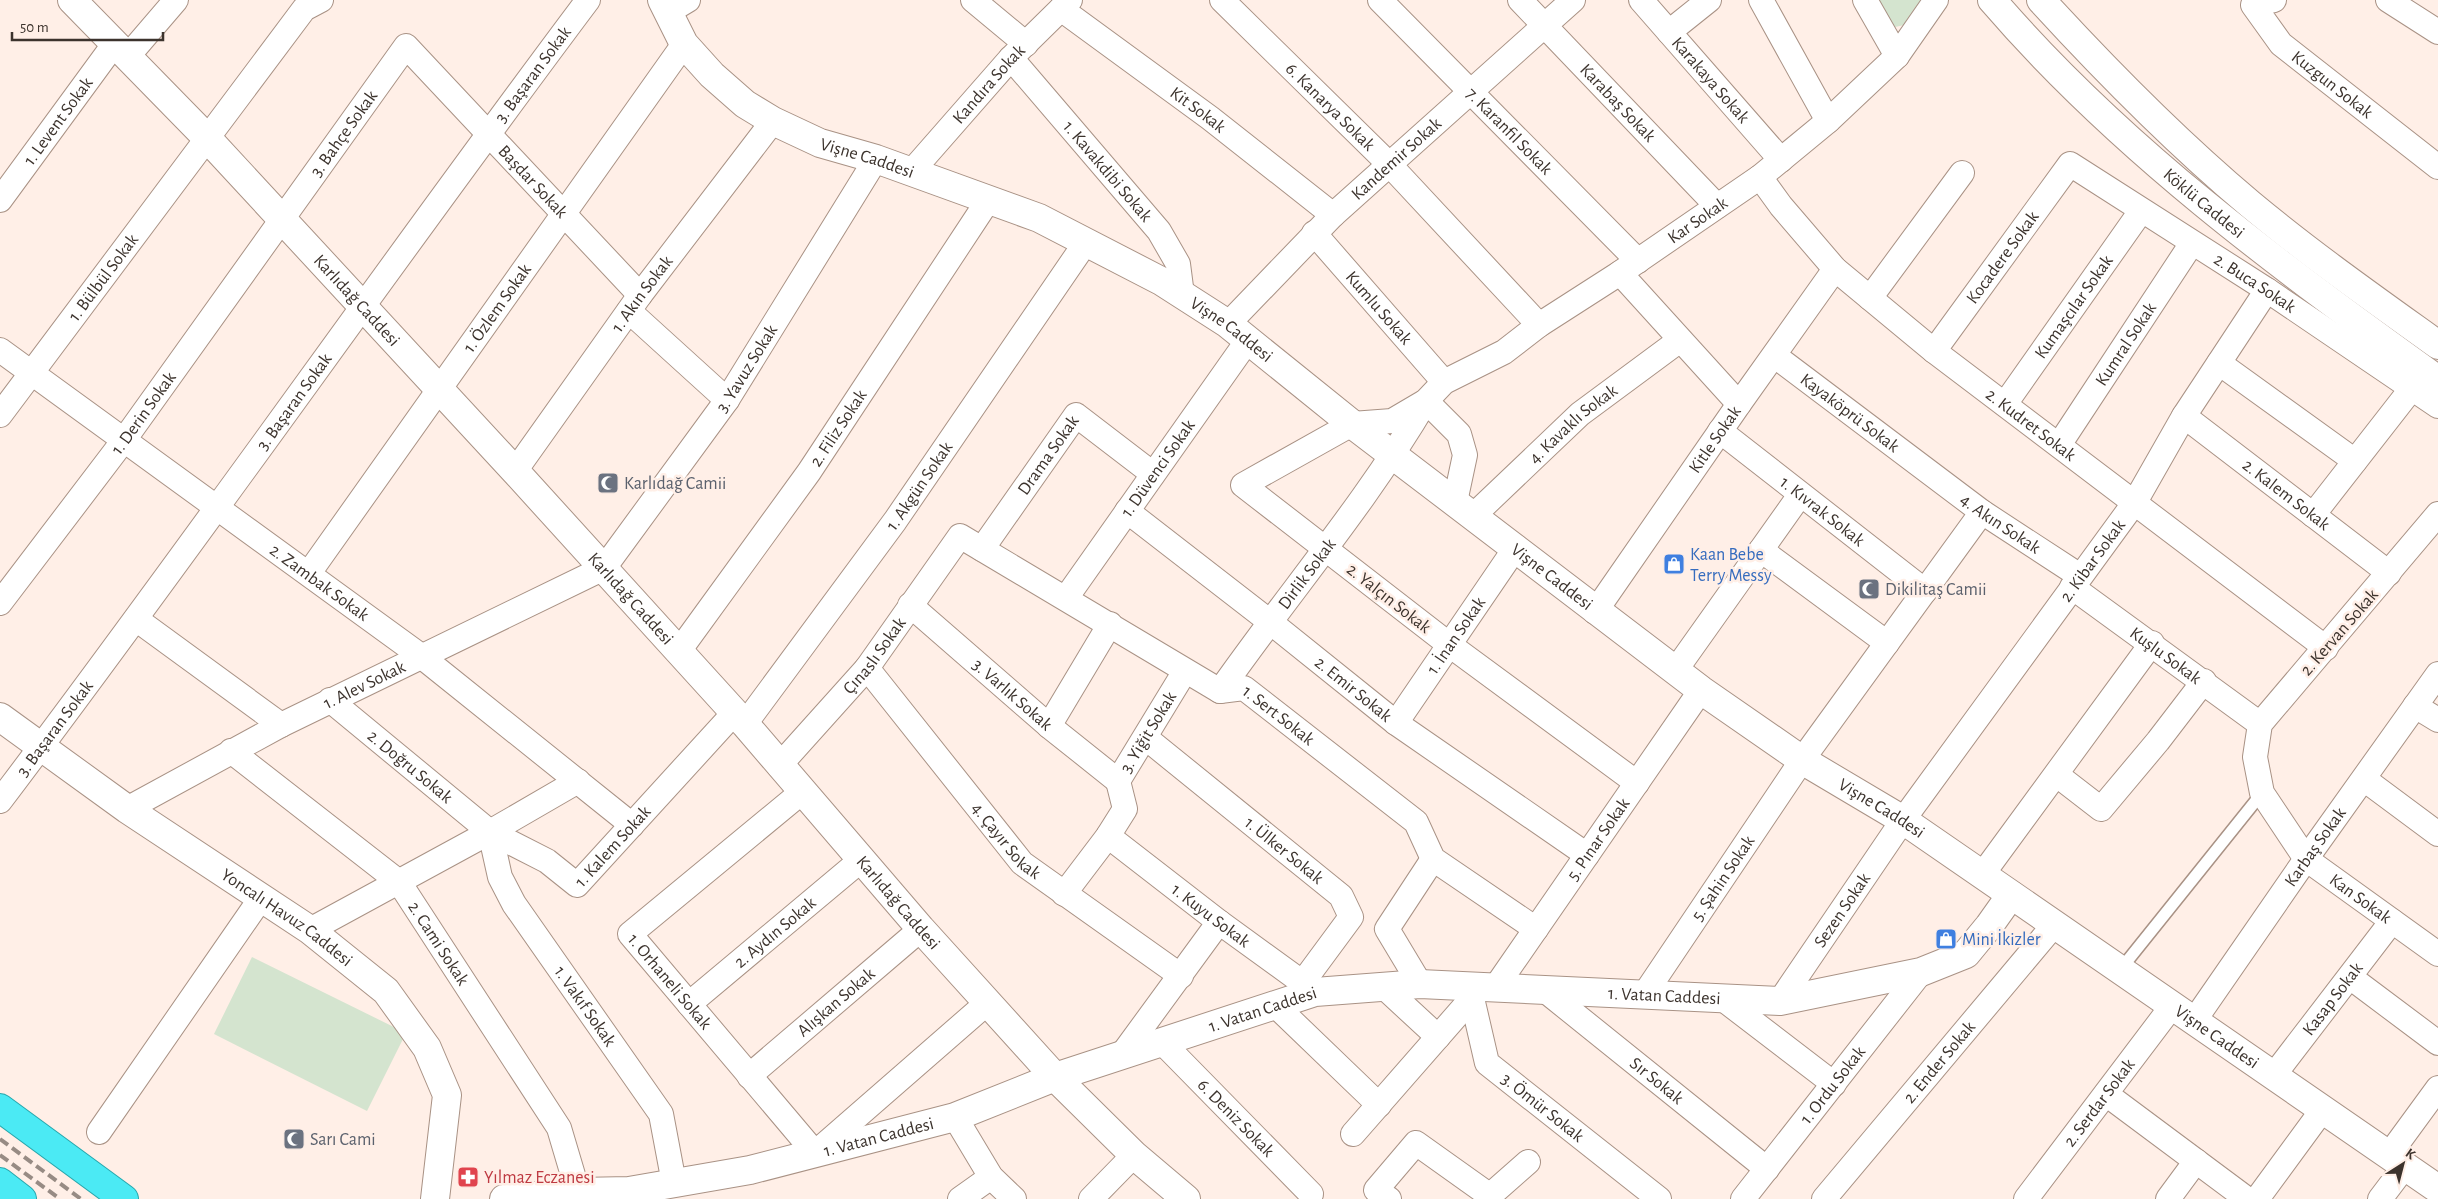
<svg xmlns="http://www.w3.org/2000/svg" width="2438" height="1199" font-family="'Alegreya Sans',sans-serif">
<rect width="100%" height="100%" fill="#ffefe7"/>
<g fill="#d4e4cf">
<polygon points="1873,0 1926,0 1909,24 1895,27 1884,21"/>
<polygon points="252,957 406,1033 367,1111 214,1034"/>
</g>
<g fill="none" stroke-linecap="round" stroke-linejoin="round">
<g stroke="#a99285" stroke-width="14">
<polyline id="service" points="2120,970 2262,793"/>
</g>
<g stroke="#a99285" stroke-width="26">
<g id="minor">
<polyline points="973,0 1026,44"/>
<path id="s1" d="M1222 0 1388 163 1539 325"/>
<path id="s2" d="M1380 0 1638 261"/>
<path id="s3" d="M1520 0 1717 206"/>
<path id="s4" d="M1641 0 1781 160"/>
<polyline points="1761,0 1828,121"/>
<polyline points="1865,0 1897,56"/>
<path id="s5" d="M2274 0 2253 5 2281 44 2438 167"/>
<polyline points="2388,0 2438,32"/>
<path id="s6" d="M1061 9 1210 118 1333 215"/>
<polyline points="668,12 688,0"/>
<polyline points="1669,32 1709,0"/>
<polyline points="128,56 176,0"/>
<path id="s7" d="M1011 58 1159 231 1178 264 1182 295"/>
<path id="s8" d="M912 171 1011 58 1070 0"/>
<path id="s9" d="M1760 177 1781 206 1835 269 1870 298 1934 351 2326 648"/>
<path id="s10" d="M0 200 115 43"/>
<path id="s11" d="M1314 233 1444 382"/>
<polyline points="1620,273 1739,404"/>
<polyline points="1870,298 1962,173"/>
<polyline points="629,311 727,400"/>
<path id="s12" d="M1228 324 1333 215 1573 0"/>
<path id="s13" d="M0 350 421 656 632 825"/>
<path id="s14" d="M1934 351 2070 164 2267 290 2438 406"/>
<path id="s15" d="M1775 356 1982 512 2080 576"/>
<polyline points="2219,363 2355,461"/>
<path id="s16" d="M2005 404 2141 211"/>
<path id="s17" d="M0 415 304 9 321 0"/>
<path id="s18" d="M2184 416 2389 573"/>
<path id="s19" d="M1720 431 1925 591"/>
<path id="s20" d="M2059 445 2192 243"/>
<path id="s21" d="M515 471 640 295 773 121"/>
<path id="s22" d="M1127 511 1269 621 1396 723 1587 855"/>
<path id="s23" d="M2438 514 2260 724 2255 757 2262 793 2306 859 2438 954"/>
<polyline points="2313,515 2412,388"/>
<path id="s24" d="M1473 516 1580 414 1680 340"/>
<path id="s25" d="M982 549 1076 415 1153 474"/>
<polyline points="1761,550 1887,643"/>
<path id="s26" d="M309 573 684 44"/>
<path id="s27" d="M2072 587 2260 724"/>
<path id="s28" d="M1066 598 1248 340"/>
<path id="s29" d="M0 603 124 440 406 46 640 295"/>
<path id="s30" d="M910 605 1049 726 1118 781"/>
<path id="s31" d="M1595 612 1739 404 1835 269"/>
<polyline points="136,619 281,725"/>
<path id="s32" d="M679 651 809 472 989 199"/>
<path id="s33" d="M867 668 1022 863 1181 976"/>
<polyline points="1675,671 1800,495"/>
<path id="s34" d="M1220 691C1288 594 1366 503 1426 401L1459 434 1465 455 1455 502"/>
<path id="s35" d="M330 700 490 832"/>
<polyline points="2415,706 2438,720"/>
<path id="s36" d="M1396 723 1516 547"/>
<path id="s37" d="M745 724 895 521 1086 242"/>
<polyline points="1049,726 1110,624"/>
<path id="s38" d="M1146 738 1341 896 1351 917 1303 982"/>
<path id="s39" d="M231 751 399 882 559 1128 578 1192"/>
<path id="s40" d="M779 766 867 668 960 536 1220 691 1244 688 1416 822 1433 859 1536 929"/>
<polyline points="2057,775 2101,809 2158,741 2204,681"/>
<polyline points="2364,779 2438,834"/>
<path id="s41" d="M1637 783 1451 646 1243 485 1352 424 1392 421 1426 401 1444 382 1504 352 1539 325 1620 273 1760 177 1828 121 1897 56 1936 0"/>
<path id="s42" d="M802 792 630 934 815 1153 987 1003"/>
<path id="s43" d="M0 801C200 537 389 265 588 0"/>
<path id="s44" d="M127 809 281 725 604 568 727 400 876 159"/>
<path id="s45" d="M490 832 500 877 514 904 661 1114 674 1183"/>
<polyline points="490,832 578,781"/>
<path id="s46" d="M1108 836 1219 922 1314 991"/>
<polyline points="1982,875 2152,643"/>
<path id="s47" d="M1064 894 1108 836 1125 809 1118 781 1185 671"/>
<path id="s48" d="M310 930 490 832 547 861 577 885 735 712"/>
<polyline points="2350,977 2438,1043"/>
<polyline points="1420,984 1387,929 1433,859"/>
<polyline points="1385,988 1438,1037"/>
<path id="s49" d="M1473 988 1472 998 1487 1063 1659 1199"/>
<path id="s50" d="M1495 988 1701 690"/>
<path id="s51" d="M1547 992 1767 1169"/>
<path id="s52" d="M1644 995 1802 760 1982 512"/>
<polyline points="1723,999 1834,1084"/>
<path id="s53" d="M1780 1001 1903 820 2135 502 2184 416 2267 290"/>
<path id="s54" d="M689 1004 861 860"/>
<polyline points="1275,1005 1379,1105"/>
<path id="s55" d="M2194 1021 2306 859 2438 674"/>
<path id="s56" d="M1162 1042 1311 1194"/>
<polyline points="1121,1056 1219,922"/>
<path id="s57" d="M2274 1075 2392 921"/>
<path id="s58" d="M749 1076 921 929"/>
<polyline points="2106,1094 2247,1199"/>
<polyline points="955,1117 991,1177 1014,1199"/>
<polyline points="99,1132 261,898"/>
<polyline points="1353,1134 1472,998"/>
<polyline points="2389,1155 2438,1088"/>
<polyline points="960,1199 991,1177"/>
<polyline points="1091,1199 1134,1155"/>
<polyline points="1389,1199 1376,1190 1416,1143 1489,1195"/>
<polyline points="1486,1199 1528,1162"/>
<path id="s59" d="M1743 1199 1921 972"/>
<path id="s60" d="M1824 1199 2054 925"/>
<path id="s61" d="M2026 1199 2172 1006"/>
<polyline points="2168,1199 2196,1161"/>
<polyline points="2257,1199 2323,1109"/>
<polyline points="2380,1199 2405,1166"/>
</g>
</g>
<g stroke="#a99285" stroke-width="30">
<g id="secondary">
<path id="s62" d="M72 0 207 138 515 471 745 724 921 929 1055 1077 1134 1155 1186 1199"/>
<path id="s63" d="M662 0 684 44 712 75 745 104 773 121 820 143 876 159 1039 218 1161 281 1228 324 1352 424 1701 690 1802 760 1903 820 2438 1189"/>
<path id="s64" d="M1992 0C2120 149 2280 266 2438 380"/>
<path d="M2041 0C2107 72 2175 141 2250 204 2310 254 2374 299 2438 345"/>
<path id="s65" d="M0 717 127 809 310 930 386 991 427 1048 447 1095 435 1199"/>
<path id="s66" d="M504 1199 578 1192 629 1191 750 1170 955 1117 1055 1077 1315 992 1420 984 1780 1001 1921 972 1966 954 1989 926 2011 895"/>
</g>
</g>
<g stroke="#28a6ac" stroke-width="30">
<g id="trunk">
<polyline points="0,1108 124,1199"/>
<polyline points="0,1182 22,1199"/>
</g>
</g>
<use href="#service" stroke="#fff" stroke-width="11"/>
<use href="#minor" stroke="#fff" stroke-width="24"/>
<use href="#secondary" stroke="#fff" stroke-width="28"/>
<use href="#trunk" stroke="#4beaf4" stroke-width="28"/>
<g stroke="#978b84" stroke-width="4" stroke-dasharray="10 5" stroke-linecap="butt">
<polyline points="0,1139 81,1199"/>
<polyline points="0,1155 60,1199"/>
</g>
</g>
<defs>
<g id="mosque-square" transform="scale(1.125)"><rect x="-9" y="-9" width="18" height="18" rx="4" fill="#6b7280" stroke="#ffefe7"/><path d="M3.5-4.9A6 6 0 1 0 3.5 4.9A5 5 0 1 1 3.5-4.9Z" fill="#fff"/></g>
<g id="shop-square" transform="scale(1.125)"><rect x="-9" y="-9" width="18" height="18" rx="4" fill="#3f7fe0" stroke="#ffefe7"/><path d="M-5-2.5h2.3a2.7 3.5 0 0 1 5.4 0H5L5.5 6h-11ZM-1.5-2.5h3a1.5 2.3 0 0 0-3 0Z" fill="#fff"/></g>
<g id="pharmacy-square" transform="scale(1.125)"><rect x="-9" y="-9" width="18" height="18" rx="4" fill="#e0444e" stroke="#ffefe7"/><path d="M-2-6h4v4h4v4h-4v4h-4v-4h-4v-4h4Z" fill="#fff"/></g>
</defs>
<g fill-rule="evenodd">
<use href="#mosque-square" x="608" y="483"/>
<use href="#shop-square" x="1674" y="564"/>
<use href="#mosque-square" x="1869" y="589"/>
<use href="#shop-square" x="1946" y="939"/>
<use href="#mosque-square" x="294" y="1139"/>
<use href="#pharmacy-square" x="468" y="1177"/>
</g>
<g text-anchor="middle" stroke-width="5" stroke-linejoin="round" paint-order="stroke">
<g font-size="18" fill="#3c332d" stroke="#ffefe7">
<text dy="6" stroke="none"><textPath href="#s43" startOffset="901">3. Başaran Sokak</textPath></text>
<text dy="6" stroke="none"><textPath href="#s4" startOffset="106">Karakaya Sokak</textPath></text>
<text dy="6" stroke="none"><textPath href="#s8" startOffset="116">Kandıra Sokak</textPath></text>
<text dy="6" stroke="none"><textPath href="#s5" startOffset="135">Kuzgun Sokak</textPath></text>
<text dy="6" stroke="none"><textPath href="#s3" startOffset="142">Karabaş Sokak</textPath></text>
<text dy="6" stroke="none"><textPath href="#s1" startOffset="152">6. Kanarya Sokak</textPath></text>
<text dy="6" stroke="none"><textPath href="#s6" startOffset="170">Kit Sokak</textPath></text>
<text dy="6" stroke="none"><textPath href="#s10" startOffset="98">1. Levent Sokak</textPath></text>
<text dy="6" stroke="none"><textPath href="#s2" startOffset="184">7. Karanfil Sokak</textPath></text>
<text dy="6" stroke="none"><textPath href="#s29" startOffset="582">3. Bahçe Sokak</textPath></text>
<text dy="6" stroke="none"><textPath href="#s63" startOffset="269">Vişne Caddesi</textPath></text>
<text dy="6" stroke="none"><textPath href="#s12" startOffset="236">Kandemir Sokak</textPath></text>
<text dy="6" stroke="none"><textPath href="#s7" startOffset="149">1. Kavakdibi Sokak</textPath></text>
<text dy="6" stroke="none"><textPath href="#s29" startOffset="875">Başdar Sokak</textPath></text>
<text dy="6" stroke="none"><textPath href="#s64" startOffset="294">Köklü Caddesi</textPath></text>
<text dy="6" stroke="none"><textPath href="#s41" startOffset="1026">Kar Sokak</textPath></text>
<text dy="6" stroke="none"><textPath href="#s14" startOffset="116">Kocadere Sokak</textPath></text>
<text dy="6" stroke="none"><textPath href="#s17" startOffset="172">1. Bülbül Sokak</textPath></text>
<text dy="6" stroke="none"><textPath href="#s14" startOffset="451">2. Buca Sokak</textPath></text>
<text dy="6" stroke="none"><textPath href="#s21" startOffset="218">1. Akın Sokak</textPath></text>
<text dy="6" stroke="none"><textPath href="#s62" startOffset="414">Karlıdağ Caddesi</textPath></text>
<text dy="6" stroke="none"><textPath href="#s16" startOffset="119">Kumaşcılar Sokak</textPath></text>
<text dy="6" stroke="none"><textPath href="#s26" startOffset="325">1. Özlem Sokak</textPath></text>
<text dy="6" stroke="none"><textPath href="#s11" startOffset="99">Kumlu Sokak</textPath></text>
<text dy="6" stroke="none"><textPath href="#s63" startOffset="674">Vişne Caddesi</textPath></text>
<text dy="6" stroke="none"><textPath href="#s20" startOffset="121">Kumral Sokak</textPath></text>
<text dy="6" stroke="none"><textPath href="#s44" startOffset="780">3. Yavuz Sokak</textPath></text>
<text dy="6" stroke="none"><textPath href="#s43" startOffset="496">3. Başaran Sokak</textPath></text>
<text dy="6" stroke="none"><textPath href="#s15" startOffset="94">Kayaköprü Sokak</textPath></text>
<text dy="6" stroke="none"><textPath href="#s29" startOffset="238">1. Derin Sokak</textPath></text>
<text dy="6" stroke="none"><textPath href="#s9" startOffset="369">2. Kudret Sokak</textPath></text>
<text dy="6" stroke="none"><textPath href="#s24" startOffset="136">4. Kavaklı Sokak</textPath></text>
<text dy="6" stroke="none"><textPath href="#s32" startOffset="274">2. Filiz Sokak</textPath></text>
<text dy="6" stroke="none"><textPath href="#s31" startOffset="210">Kitle Sokak</textPath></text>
<text dy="6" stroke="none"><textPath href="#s25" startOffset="115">Drama Sokak</textPath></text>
<text dy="6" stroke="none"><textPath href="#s28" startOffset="159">1. Düvenci Sokak</textPath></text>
<text dy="6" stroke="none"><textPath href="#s37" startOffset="295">1. Akgün Sokak</textPath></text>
<text dy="6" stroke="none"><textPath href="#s18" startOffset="129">2. Kalem Sokak</textPath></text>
<text dy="6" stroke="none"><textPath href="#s19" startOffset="130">1. Kıvrak Sokak</textPath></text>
<text dy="6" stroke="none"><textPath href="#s15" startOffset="281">4. Akın Sokak</textPath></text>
<text dy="6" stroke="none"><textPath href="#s53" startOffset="540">2. Kibar Sokak</textPath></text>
<text dy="6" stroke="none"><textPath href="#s34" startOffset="146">Dirlik Sokak</textPath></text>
<text dy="6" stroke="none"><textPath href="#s63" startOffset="1079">Vişne Caddesi</textPath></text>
<text dy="6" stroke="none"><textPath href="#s13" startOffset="395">2. Zambak Sokak</textPath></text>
<text dy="6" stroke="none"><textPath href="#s62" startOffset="819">Karlıdağ Caddesi</textPath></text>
<text transform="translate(1389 598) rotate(38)" y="6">2. Yalçın Sokak</text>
<text transform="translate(2339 632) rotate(-49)" y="6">2. Kervan Sokak</text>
<text dy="6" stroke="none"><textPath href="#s36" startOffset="106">1. İnan Sokak</textPath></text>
<text dy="6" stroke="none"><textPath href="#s40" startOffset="146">Çınaslı Sokak</textPath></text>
<text dy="6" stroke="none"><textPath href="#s27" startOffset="116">Kuşlu Sokak</textPath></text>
<text dy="6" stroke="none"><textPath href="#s44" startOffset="268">1. Alev Sokak</textPath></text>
<text dy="6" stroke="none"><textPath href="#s22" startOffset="288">2. Emir Sokak</textPath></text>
<text dy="6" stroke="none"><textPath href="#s30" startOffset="136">3. Varlık Sokak</textPath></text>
<text dy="6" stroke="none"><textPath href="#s40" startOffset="664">1. Sert Sokak</textPath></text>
<text dy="6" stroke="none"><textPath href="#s43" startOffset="91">3. Başaran Sokak</textPath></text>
<text dy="6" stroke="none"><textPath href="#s47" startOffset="191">3. Yiğit Sokak</textPath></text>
<text dy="6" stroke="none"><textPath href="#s35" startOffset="104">2. Doğru Sokak</textPath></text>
<text dy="6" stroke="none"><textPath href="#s63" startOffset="1482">Vişne Caddesi</textPath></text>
<text dy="6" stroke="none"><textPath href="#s33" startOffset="222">4. Çayır Sokak</textPath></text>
<text dy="6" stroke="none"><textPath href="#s50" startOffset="181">5. Pınar Sokak</textPath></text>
<text dy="6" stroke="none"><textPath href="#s48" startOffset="360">1. Kalem Sokak</textPath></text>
<text dy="6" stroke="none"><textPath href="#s55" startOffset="212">Karbaş Sokak</textPath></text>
<text dy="6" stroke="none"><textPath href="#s38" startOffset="178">1. Ülker Sokak</textPath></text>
<text dy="6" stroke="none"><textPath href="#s52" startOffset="141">5. Şahin Sokak</textPath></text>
<text dy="6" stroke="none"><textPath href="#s23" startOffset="492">Kan Sokak</textPath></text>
<text dy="6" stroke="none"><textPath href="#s62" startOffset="1224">Karlıdağ Caddesi</textPath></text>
<text dy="6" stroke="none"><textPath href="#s53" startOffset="110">Sezen Sokak</textPath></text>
<text dy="6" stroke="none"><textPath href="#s46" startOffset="130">1. Kuyu Sokak</textPath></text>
<text dy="6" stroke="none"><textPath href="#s65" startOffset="350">Yoncalı Havuz Caddesi</textPath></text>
<text dy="6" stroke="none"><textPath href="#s54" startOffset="112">2. Aydın Sokak</textPath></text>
<text dy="6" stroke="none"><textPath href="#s39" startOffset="286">2. Cami Sokak</textPath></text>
<text dy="6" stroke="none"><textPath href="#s42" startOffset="285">1. Orhaneli Sokak</textPath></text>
<text dy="6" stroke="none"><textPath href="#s66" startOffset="1191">1. Vatan Caddesi</textPath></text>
<text dy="6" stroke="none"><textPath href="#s57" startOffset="96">Kasap Sokak</textPath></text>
<text dy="6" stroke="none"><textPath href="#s58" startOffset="114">Alışkan Sokak</textPath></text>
<text dy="6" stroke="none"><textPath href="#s45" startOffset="201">1. Vakıf Sokak</textPath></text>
<text dy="6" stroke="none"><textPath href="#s66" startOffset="786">1. Vatan Caddesi</textPath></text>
<text dy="6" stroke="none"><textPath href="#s63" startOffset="1888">Vişne Caddesi</textPath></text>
<text dy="6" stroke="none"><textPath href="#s60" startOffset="179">2. Ender Sokak</textPath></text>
<text dy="6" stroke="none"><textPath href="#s51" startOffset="141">Sır Sokak</textPath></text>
<text dy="6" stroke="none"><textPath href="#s59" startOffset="145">1. Ordu Sokak</textPath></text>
<text dy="6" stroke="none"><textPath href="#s61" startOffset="121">2. Serdar Sokak</textPath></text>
<text dy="6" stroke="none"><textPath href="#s49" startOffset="148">3. Ömür Sokak</textPath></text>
<text dy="6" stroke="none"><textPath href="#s56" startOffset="106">6. Deniz Sokak</textPath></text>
<text dy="6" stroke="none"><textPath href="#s66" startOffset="381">1. Vatan Caddesi</textPath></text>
</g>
<g font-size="18" fill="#5b616d" stroke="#ffefe7" text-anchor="start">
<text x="624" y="489">Karlıdağ Camii</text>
<text x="1885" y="595">Dikilitaş Camii</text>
<text x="310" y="1145">Sarı Cami</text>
</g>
<g font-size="18" fill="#366cbe" stroke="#ffefe7" text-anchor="start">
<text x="1690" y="560">Kaan Bebe<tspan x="1690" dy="21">Terry Messy</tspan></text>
<text x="1962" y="945">Mini İkizler</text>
</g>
<g font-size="18" fill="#be3a42" stroke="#ffefe7" text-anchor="start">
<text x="484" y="1183">Yılmaz Eczanesi</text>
</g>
</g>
<g transform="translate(2403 1164) rotate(36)" stroke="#ffefe7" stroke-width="4" paint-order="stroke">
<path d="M0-4L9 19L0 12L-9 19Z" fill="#3c332d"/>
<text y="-8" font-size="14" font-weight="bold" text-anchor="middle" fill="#3c332d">K</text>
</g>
<path d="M12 32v8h151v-8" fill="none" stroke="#3c332d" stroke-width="2.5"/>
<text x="20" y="32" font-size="15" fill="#3c332d" stroke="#ffefe7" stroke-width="4" paint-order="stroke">50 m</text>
</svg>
